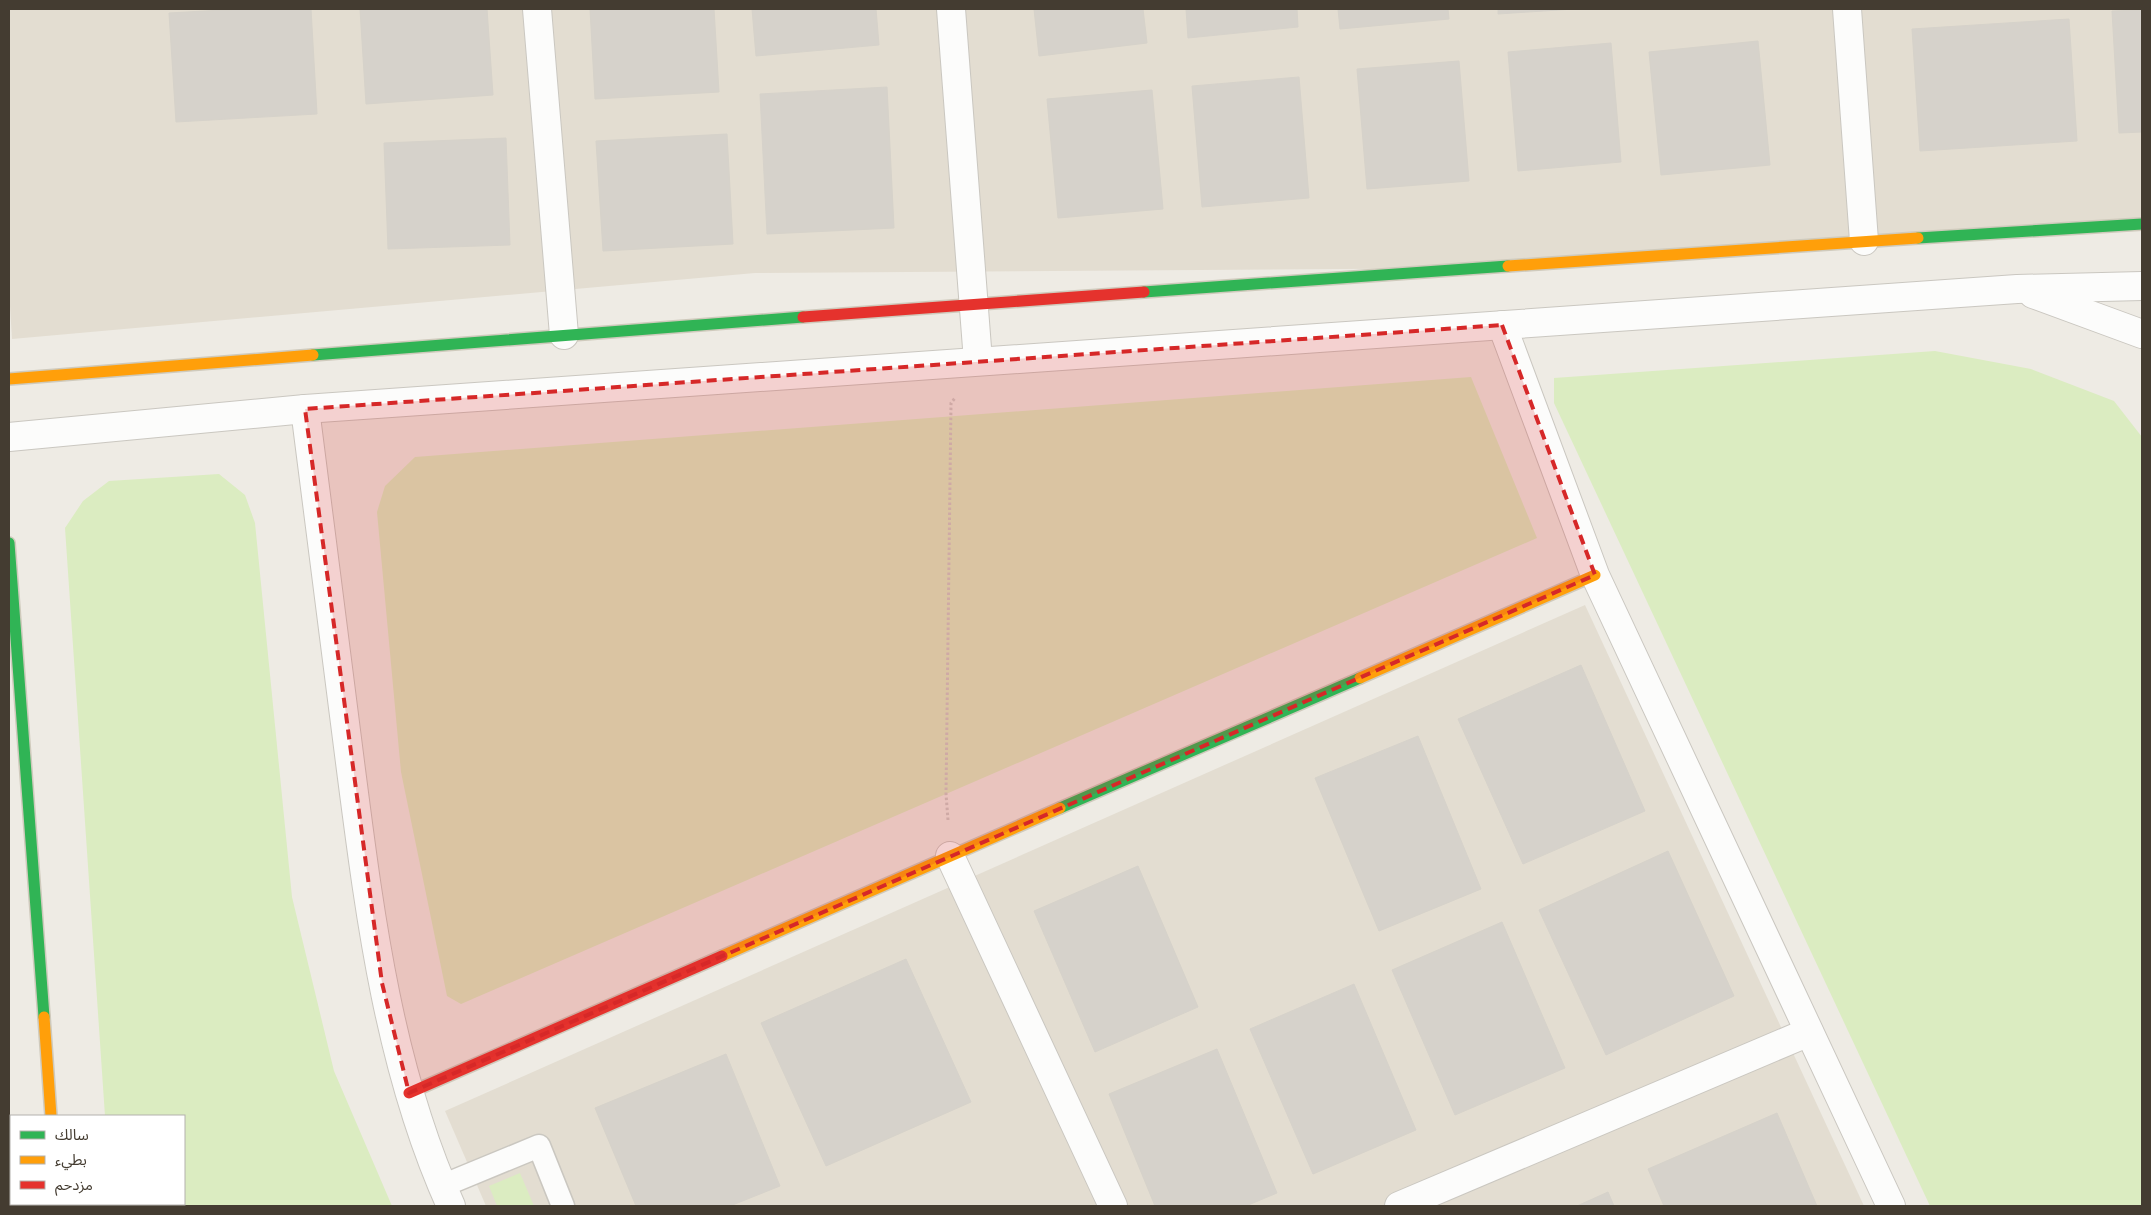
<svg xmlns="http://www.w3.org/2000/svg" width="2151" height="1215" font-family="'Roboto Condensed','Noto Sans Arabic',sans-serif">
<rect width="100%" height="100%" fill="#eeebe4"/>
<g fill="#e3ddd1">
<polygon points="9,9 2142,9 2142,221 1490,268 755,273 12,339 9,290"/>
<polygon points="1585,605 1864,1206 486,1206 445,1111"/>
</g>
<g fill="#dbecc1">
<polygon points="1935,351 2031,369 2114,401 2142,437 2142,1206 1930,1206 1554,403 1554,378"/>
<polygon points="1471,377 1537,538 461,1004 447,996 401,772 377,512 385,486 415,457"/>
<polygon points="219,474 245,495 255,523 292,897 334,1071 392,1206 112,1206 112,1204 184,1204 184,1116 105,1116 65,528 83,501 109,481"/>
<polygon points="520,1173 534,1206 497,1206 489,1186"/>
</g>
<g fill="#d6d2cb" stroke="#d6d2ca">
<polygon points="241,9 311,9 317,114 176,122 169,13"/>
<polygon points="360,9 487,9 493,95 366,104"/>
<polygon points="590,9 714,9 719,92 595,99"/>
<polygon points="752,9 876,9 879,45 756,56"/>
<polygon points="1034,9 1143,9 1147,43 1039,56"/>
<polygon points="1186,9 1297,9 1298,27 1188,38"/>
<polygon points="1338,9 1448,9 1449,19 1340,29"/>
<polygon points="1498,9 1574,9 1498,14"/>
<polygon points="2142,10 2142,132 2119,133 2112,11"/>
<polygon points="2069,19 2077,141 1920,151 1912,29"/>
<polygon points="1758,41 1770,165 1661,175 1649,52"/>
<polygon points="1611,43 1621,162 1518,171 1508,52"/>
<polygon points="1459,61 1469,181 1367,189 1357,69"/>
<polygon points="1299,77 1309,198 1202,207 1192,86"/>
<polygon points="887,87 894,228 767,234 760,94"/>
<polygon points="1152,90 1163,209 1058,218 1047,99"/>
<polygon points="727,134 733,244 603,251 596,141"/>
<polygon points="506,138 510,245 388,249 384,143"/>
<polygon points="1581,665 1645,811 1523,864 1458,719"/>
<polygon points="1418,736 1481,889 1379,931 1315,778"/>
<polygon points="1668,851 1734,996 1606,1055 1539,910"/>
<polygon points="1138,866 1198,1007 1095,1052 1034,911"/>
<polygon points="1502,922 1565,1068 1455,1115 1392,970"/>
<polygon points="906,959 971,1102 826,1166 761,1023"/>
<polygon points="1354,984 1416,1130 1313,1174 1250,1029"/>
<polygon points="1217,1049 1277,1193 1246,1206 1155,1206 1109,1094"/>
<polygon points="726,1054 780,1186 730,1206 636,1206 595,1108"/>
<polygon points="1777,1113 1817,1206 1664,1206 1648,1169"/>
<polygon points="1608,1192 1614,1206 1577,1206"/>
</g>
<g fill="none" stroke-linecap="round" stroke-linejoin="round">
<g stroke="#cac7c0" stroke-width="25">
<polyline id="lane" points="442,1186 539,1146 563,1206"/>
</g>
<g stroke="#cac7c0" stroke-width="30">
<g id="street">
<polyline points="537,9 564,335"/>
<polyline points="951,9 978,361"/>
<polyline points="1847,9 1864,241"/>
<polyline points="2033,294 2142,334"/>
<polyline points="1502,325 1595,575 1891,1206"/>
<path d="M305 409C320 529 336 649 351 770 370 917 389 1069 451 1206"/>
<polyline points="9,437 305,409 2017,289 2142,286"/>
<polyline points="950,856 1113,1206"/>
<polyline points="1399,1206 1809,1032"/>
</g>
</g>
<g stroke="#cfcabc" stroke-width="14">
<g id="fast">
<polyline points="1918,238 2142,224"/>
<polyline points="1144,292 1508,266"/>
<polyline points="313,355 803,317"/>
<polyline points="9,543 44,1017"/>
<polyline points="1060,808 1360,678"/>
</g>
</g>
<g stroke="#cfcabc" stroke-width="14">
<g id="slow">
<polyline points="1508,266 1918,238"/>
<polyline points="9,379 313,355"/>
<polyline points="1360,678 1595,575"/>
<polyline points="722,956 1060,808"/>
<polyline points="44,1017 51,1116"/>
<polyline points="57,1204 57,1206"/>
</g>
</g>
<g stroke="#cfcabc" stroke-width="14">
<g id="jam">
<polyline points="803,317 1144,292"/>
<polyline points="409,1093 722,956"/>
</g>
</g>
<polyline stroke="#cdcac5" stroke-width="3" stroke-dasharray="2.5 2.5" stroke-linecap="butt" points="948,820 946,794 951,403 955,398"/>
<use href="#lane" stroke="#fcfcfb" stroke-width="22"/>
<use href="#street" stroke="#fcfcfb" stroke-width="28"/>
<use href="#fast" stroke="#30b455" stroke-width="11"/>
<use href="#slow" stroke="#ff9f0a" stroke-width="11"/>
<use href="#jam" stroke="#e5322d" stroke-width="11"/>
</g>
<path fill="#d62828" fill-opacity="0.2" stroke="#d62828" stroke-width="4" stroke-dasharray="10 6" stroke-linejoin="round" d="M1502 325 1595 575 409 1093 382 983 305 409Z"/>
<rect width="2151" height="1215" fill="none" stroke="#443c31" stroke-width="20"/>
<rect x="10" y="1115" width="175" height="90" fill="#ffffff" stroke="#b4b1ad"/>
<rect x="20" y="1131" width="25" height="8" fill="#30b455" stroke="#b4b1ad"/>
<text x="55" y="1140" font-size="15" fill="#443c31">سالك</text>
<rect x="20" y="1156" width="25" height="8" fill="#ff9f0a" stroke="#b4b1ad"/>
<text x="55" y="1165" font-size="15" fill="#443c31">بطيء</text>
<rect x="20" y="1181" width="25" height="8" fill="#e5322d" stroke="#b4b1ad"/>
<text x="55" y="1190" font-size="15" fill="#443c31">مزدحم</text>
</svg>
